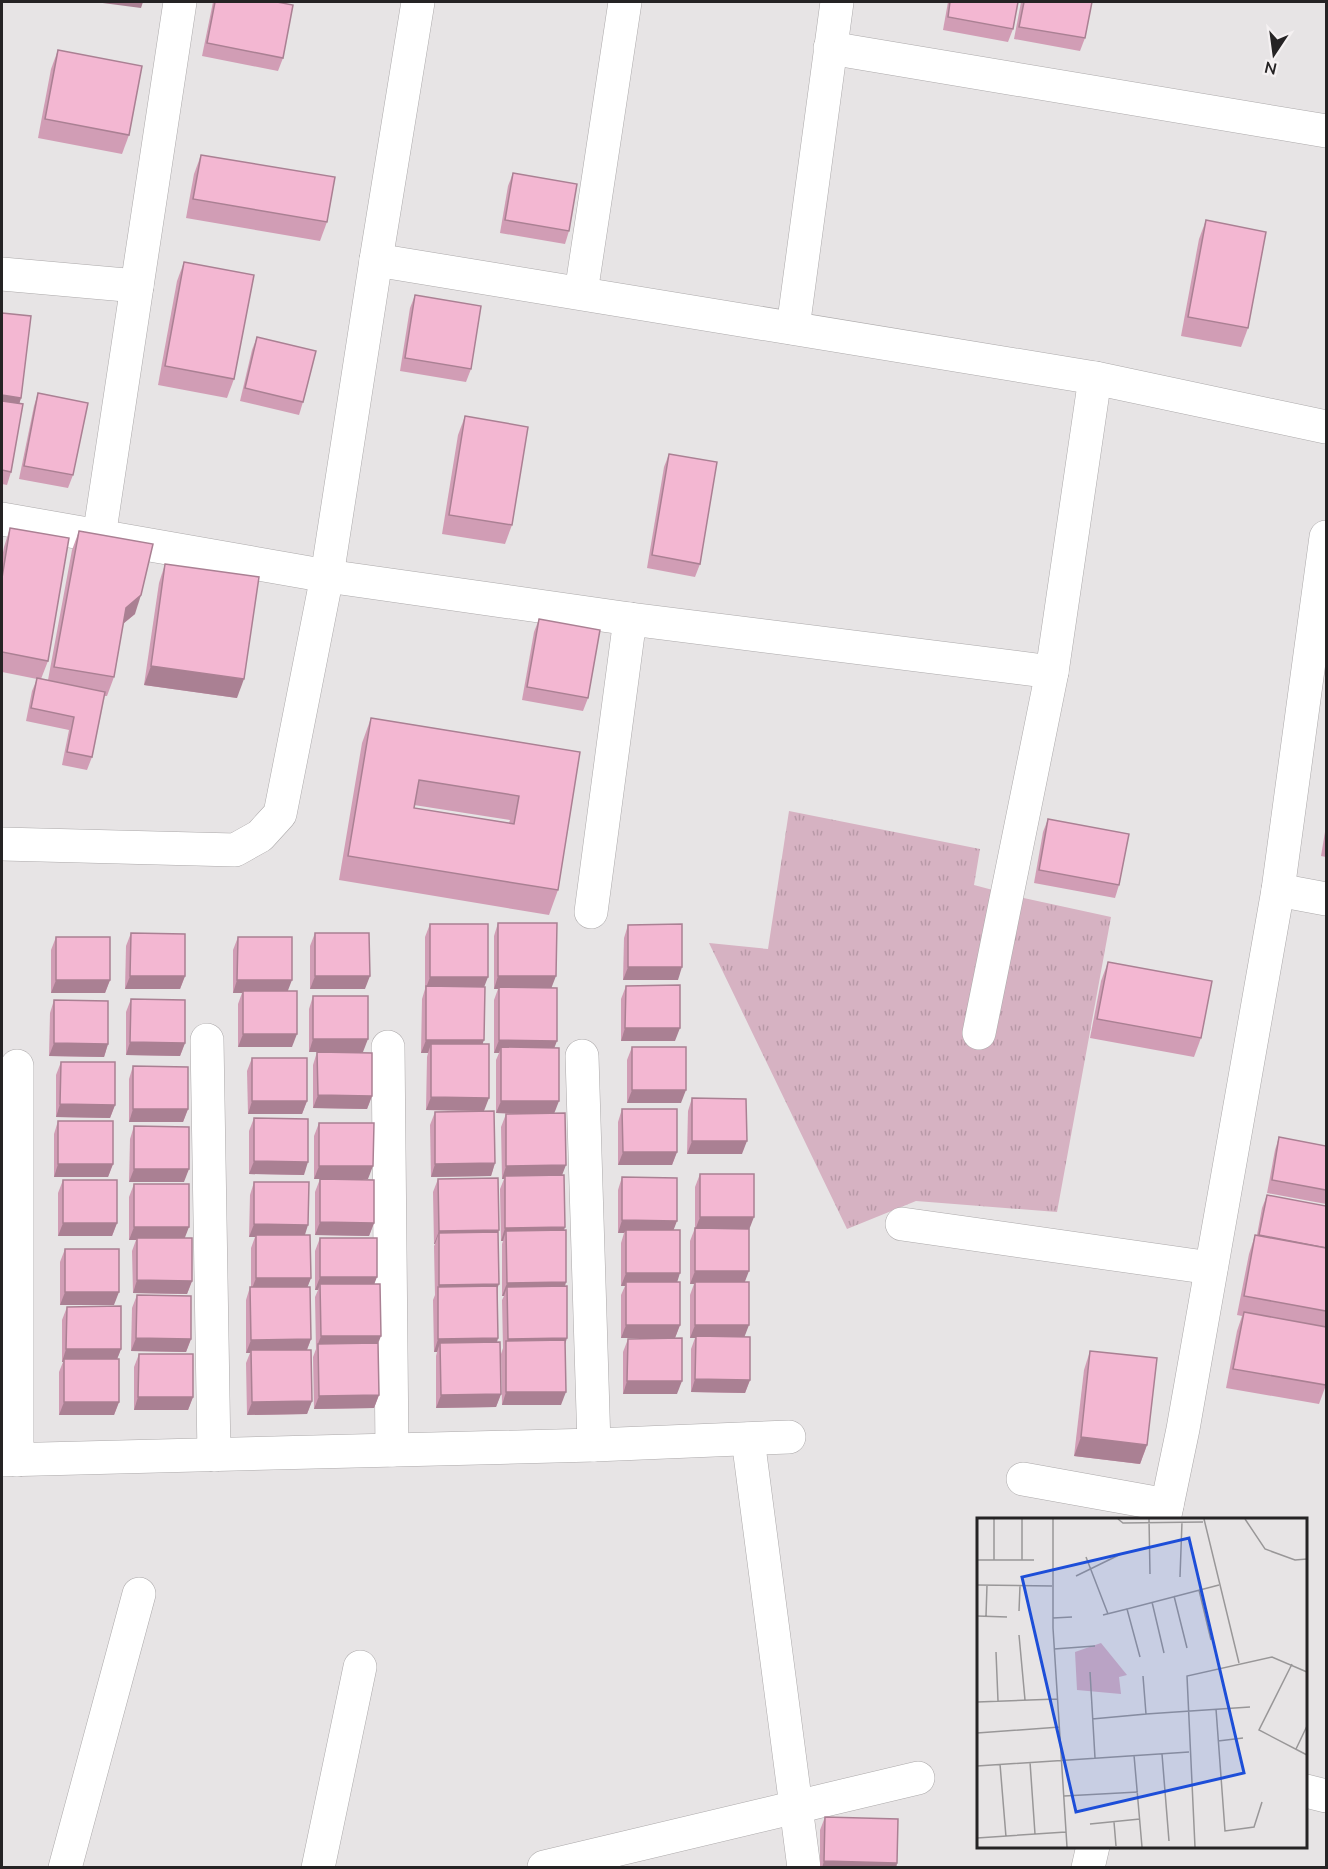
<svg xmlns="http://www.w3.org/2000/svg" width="1328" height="1869" font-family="'Nunito Sans',sans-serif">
<defs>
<pattern id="grass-tufts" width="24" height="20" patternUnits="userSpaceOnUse" patternTransform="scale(1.5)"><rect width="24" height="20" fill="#d6b2c2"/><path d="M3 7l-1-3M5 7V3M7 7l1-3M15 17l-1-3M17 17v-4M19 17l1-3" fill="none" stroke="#b899a7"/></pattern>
</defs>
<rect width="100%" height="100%" fill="#e7e4e5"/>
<polygon fill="url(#grass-tufts)" points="789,811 980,849 974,885 1019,897 1111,917 1057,1212 916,1201 847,1229 709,943 768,949"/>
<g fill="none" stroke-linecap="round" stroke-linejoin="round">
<g stroke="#aca9aa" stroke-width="34">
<g id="minor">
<polyline points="830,48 1326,131"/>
<polyline points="376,260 1095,378 1326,427"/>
<polyline points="2,274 137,286"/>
<polyline points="581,293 625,2"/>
<polyline points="793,328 837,2"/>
<polyline points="2,519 327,576 630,619"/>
<polyline points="99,537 180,2"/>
<polyline points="2,844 235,850 260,836 280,814 327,576 376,260 418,2"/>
<polyline points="1278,890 1326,899"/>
<polyline points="591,912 630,619 1052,672"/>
<polyline points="979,1033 1052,672 1095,378"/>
<polyline points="207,1040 214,1455"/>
<polyline points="388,1047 392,1450"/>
<polyline points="17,1066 17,1460"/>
<polyline points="902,1224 1211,1268"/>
<polyline points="748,1439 804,1868"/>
<polyline points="594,1445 789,1437"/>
<polyline points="2,1460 594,1445 582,1056"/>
<polyline points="1023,1479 1167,1505"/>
<polyline points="1164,1520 1183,1429 1278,890 1326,537"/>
<polyline points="1306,1791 1326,1796"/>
<polyline points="544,1867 918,1778"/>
<polyline points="65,1868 139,1594"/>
<polyline points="318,1868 360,1667"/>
<polyline points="1088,1868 1093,1846"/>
</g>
</g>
<use href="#minor" stroke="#fff" stroke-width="33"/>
</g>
<g fill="#d19db5" fill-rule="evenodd">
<polygon points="213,2 277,2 283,58 278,71 202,56"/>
<polygon points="948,2 1018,2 1013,29 1008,42 943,30"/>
<polygon points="1021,2 1092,2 1085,38 1080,51 1014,39"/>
<polygon points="58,50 129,135 122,154 38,138 51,69"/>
<polygon points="201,155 327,222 320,241 186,218 194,174"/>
<polygon points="513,173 569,231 565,244 500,233 508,186"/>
<polygon points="1206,220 1248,328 1241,347 1181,336 1199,239"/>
<polygon points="184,262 234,379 227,398 158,385 177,281"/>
<polygon points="415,295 471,369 466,382 400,371 410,308"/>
<polygon points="2,313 21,398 19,404 11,472 7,485 2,484"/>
<polygon points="257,337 303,402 299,415 240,401 252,350"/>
<polygon points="38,393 73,475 68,488 19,479 34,406"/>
<polygon points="465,416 512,525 505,544 442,534 458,435"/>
<polygon points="669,454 700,564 695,577 647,568 664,467"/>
<polygon points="10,528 48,661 41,679 48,680 72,550 79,531 135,614 123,624 114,677 107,696 104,696 92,757 87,770 62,765 69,730 26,721 32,691 37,679 2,672 2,558 4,547"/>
<polygon points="165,564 237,698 144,685 159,583"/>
<polygon points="539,619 588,698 583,711 522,700 534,632"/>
<path d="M371 718 580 752 558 890 549 915 339 880 362 743ZM414 805 510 820 509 823 414 808Z"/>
<polygon points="1048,819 1119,885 1115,898 1034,883 1043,832"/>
<polygon points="1326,826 1326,857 1321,856"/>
<polygon points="498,923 552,988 554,1048 554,1113 562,1176 565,1227 564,1230 566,1282 565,1286 565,1344 561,1405 502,1405 501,1354 503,1348 502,1300 504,1296 502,1296 502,1244 503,1241 501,1241 500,1189 504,1179 502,1179 501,1127 506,1114 514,1114 496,1113 496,1060 499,1053 494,1053 494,1000 498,989 494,989 494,936"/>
<polygon points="430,924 484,987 483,1044 484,1111 426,1110 427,1057 428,1053 421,1053 422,999 425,989 425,937"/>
<polygon points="628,925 678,980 623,980 624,938"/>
<polygon points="131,933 185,976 180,989 125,989 126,946"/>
<polygon points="315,933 365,989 310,989 310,946"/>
<polygon points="56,937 110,980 105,993 51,993 51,950"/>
<polygon points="238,937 288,991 292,1047 238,1047 238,1004 242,993 233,993 233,950"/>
<polygon points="1108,962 1201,1038 1194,1057 1090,1038 1101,981"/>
<polygon points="626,986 675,1041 621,1041 621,999"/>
<polygon points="313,996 363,1052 309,1052 309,1009"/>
<polygon points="131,999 185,1043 180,1056 126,1055 126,1012"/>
<polygon points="54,1000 108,1044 104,1057 49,1056 50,1013"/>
<polygon points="632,1047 681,1103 627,1103 627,1060"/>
<polygon points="317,1052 372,1096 367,1109 313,1108 313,1065"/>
<polygon points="252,1058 307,1101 302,1114 248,1114 247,1071"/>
<polygon points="61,1062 115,1105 110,1118 56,1117 56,1075"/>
<polygon points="133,1066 188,1109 183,1122 129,1122 129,1079"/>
<polygon points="692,1098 742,1154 687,1154 688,1111"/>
<polygon points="622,1109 677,1152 672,1165 618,1165 618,1122"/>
<polygon points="435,1112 495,1163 491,1176 431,1177 430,1125"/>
<polygon points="254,1118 304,1175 249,1174 249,1131"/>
<polygon points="58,1121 113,1164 108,1177 54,1177 54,1134"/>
<polygon points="319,1123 368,1179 314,1179 314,1136"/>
<polygon points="134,1126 184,1182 129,1182 130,1139"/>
<polygon points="1279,1137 1326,1146 1326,1204 1267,1193 1275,1150"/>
<polygon points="700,1174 749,1230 745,1282 744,1337 750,1380 745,1393 691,1392 691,1349 695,1338 690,1338 690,1295 694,1284 690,1284 690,1241 695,1228 695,1187"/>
<polygon points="622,1177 673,1230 680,1325 675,1338 621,1338 621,1295 625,1286 621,1286 621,1243 624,1233 618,1233 618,1190"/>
<polygon points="320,1179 374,1223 369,1236 315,1235 315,1192"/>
<polygon points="438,1179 498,1232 498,1338 497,1342 501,1394 496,1407 436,1408 436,1356 437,1352 434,1352 433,1300 435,1295 434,1246 435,1244 434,1244 433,1192"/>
<polygon points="63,1180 117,1223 112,1236 58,1236 58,1193"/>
<polygon points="254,1182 305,1235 311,1278 307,1287 311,1339 307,1350 312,1401 307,1414 247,1415 246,1363 250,1353 246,1353 246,1300 250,1287 251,1287 251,1248 255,1237 249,1237 250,1195"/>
<polygon points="134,1184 185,1238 192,1281 187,1294 133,1293 132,1251 136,1240 129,1240 129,1197"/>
<polygon points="1267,1195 1326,1206 1326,1323 1325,1327 1326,1385 1319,1404 1226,1388 1237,1331 1242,1316 1237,1315 1249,1254 1255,1235 1257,1235 1262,1208"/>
<polygon points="320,1238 375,1284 378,1343 379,1395 374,1408 314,1409 313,1357 316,1349 315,1297 318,1290 315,1290 315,1251"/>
<polygon points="65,1249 114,1305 60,1305 60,1262"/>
<polygon points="137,1295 191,1339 186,1352 131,1351 132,1308"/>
<polygon points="67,1307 121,1349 117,1359 119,1402 114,1415 59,1415 59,1372 63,1362 62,1362 62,1320"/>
<polygon points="628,1339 677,1394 623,1394 623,1352"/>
<polygon points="1090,1351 1147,1445 1140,1464 1074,1456 1084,1370"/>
<polygon points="139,1354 193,1397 188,1410 134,1410 134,1367"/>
<polygon points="825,1817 897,1863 896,1868 820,1868 820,1830"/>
</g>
<g fill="#aa8093">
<polygon points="95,2 143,2 141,8"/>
<polygon points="2,395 21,398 17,411 2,409"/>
<polygon points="141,595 135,614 119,627 126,608"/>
<polygon points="151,666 244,679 237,698 144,685"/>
<polygon points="628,967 682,967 678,980 623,980"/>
<polygon points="130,976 185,976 180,989 125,989"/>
<polygon points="315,976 370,976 365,989 310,989"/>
<polygon points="498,976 556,976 551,989 499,987 498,989 494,989"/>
<polygon points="430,977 488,977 483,990 426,988"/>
<polygon points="56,980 110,980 105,993 51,993"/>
<polygon points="237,980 292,980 287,993 243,991 242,993 233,993"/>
<polygon points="625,1028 680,1028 675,1041 621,1041"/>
<polygon points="243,1034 297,1034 292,1047 238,1047"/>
<polygon points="313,1039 368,1039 363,1052 309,1052"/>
<polygon points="426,1040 484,1040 479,1053 431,1044 428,1053 421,1053"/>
<polygon points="499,1040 557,1041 552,1054 501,1047 499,1053 494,1053"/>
<polygon points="130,1042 185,1043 180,1056 126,1055"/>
<polygon points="54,1043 108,1044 104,1057 49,1056"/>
<polygon points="632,1090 686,1090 681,1103 627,1103"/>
<polygon points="318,1095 372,1096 367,1109 313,1108"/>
<polygon points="431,1097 489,1098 484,1111 426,1110"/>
<polygon points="252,1101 307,1101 302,1114 248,1114"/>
<polygon points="501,1101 559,1101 554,1114 496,1113"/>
<polygon points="60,1104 115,1105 110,1118 56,1117"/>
<polygon points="133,1109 188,1109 183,1122 129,1122"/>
<polygon points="692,1141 747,1141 742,1154 687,1154"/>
<polygon points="623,1152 677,1152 672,1165 618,1165"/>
<polygon points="254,1161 308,1162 304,1175 249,1174"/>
<polygon points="495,1163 491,1176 431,1177 435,1164"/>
<polygon points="58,1164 113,1164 108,1177 54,1177"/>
<polygon points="566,1165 561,1178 505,1176 504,1179 502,1179 506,1166"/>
<polygon points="319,1166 373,1166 368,1179 314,1179"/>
<polygon points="134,1169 189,1169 184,1182 129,1182"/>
<polygon points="700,1217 754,1217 749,1230 695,1230"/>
<polygon points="622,1220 677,1221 672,1234 626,1230 624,1233 618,1233"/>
<polygon points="320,1222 374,1223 369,1236 315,1235"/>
<polygon points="63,1223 117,1223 112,1236 58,1236"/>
<polygon points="254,1224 308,1225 304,1238 256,1235 255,1237 249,1237"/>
<polygon points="134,1227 189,1227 184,1240 137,1238 136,1240 129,1240"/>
<polygon points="565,1227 560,1240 506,1231 503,1241 501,1241 505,1228"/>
<polygon points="499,1230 494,1243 439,1233 435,1244 434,1244 439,1231"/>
<polygon points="695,1271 749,1271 744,1284 695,1282 694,1284 690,1284"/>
<polygon points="626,1273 680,1273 676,1286 626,1282 625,1286 621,1286"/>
<polygon points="320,1277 377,1277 372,1290 320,1284 318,1290 315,1290"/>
<polygon points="256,1278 311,1278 306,1291 251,1291"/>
<polygon points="137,1280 192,1281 187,1294 133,1293"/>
<polygon points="566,1282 562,1295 507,1287 504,1296 502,1296 507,1283"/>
<polygon points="499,1284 494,1297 438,1289 439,1285"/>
<polygon points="65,1292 119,1292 114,1305 60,1305"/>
<polygon points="626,1325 680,1325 675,1338 621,1338"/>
<polygon points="695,1325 749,1325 744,1338 690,1338"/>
<polygon points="321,1336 381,1336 376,1349 318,1344"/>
<polygon points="136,1338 191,1339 186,1352 131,1351"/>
<polygon points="498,1338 494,1351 440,1343 437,1352 434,1352 438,1339"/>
<polygon points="567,1338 563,1351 506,1344 508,1339"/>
<polygon points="311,1339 306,1352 251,1350 250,1353 246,1353 251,1340"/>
<polygon points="66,1349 121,1349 116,1362 64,1359 63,1362 62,1362"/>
<polygon points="695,1379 750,1380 745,1393 691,1392"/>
<polygon points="627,1381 682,1381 677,1394 623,1394"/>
<polygon points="506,1392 566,1392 561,1405 502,1405"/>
<polygon points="501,1394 496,1407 436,1408 441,1395"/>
<polygon points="379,1395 374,1408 314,1409 319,1396"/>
<polygon points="138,1397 193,1397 188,1410 134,1410"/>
<polygon points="312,1401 307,1414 247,1415 252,1402"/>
<polygon points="64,1402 119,1402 114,1415 59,1415"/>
<polygon points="1081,1437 1147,1445 1140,1464 1074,1456"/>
<polygon points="824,1861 897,1863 896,1868 822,1868"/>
</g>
<g fill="#f3b7d2" stroke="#aa8093" stroke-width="1.5" fill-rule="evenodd">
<polygon points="215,2 277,2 293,5 283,58 207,43"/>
<polygon points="950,2 1018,2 1013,29 948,17"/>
<polygon points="1024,2 1092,2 1085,38 1019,27"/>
<polygon points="58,50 142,66 129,135 45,119"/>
<polygon points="201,155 335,177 327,222 193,199"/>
<polygon points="513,173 577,184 569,231 505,220"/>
<polygon points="1206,220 1266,232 1248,328 1188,317"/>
<polygon points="184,262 254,275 234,379 165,366"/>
<polygon points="415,295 481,306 471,369 405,358"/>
<polygon points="2,313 31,316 21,398 2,395"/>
<polygon points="257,337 316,351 303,402 245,388"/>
<polygon points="38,393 88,403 73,475 24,466"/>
<polygon points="2,401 23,404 11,472 2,470"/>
<polygon points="465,416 528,427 512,525 449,515"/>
<polygon points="669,454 717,462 700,564 652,555"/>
<polygon points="10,528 69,538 48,661 2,652 2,578"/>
<polygon points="79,531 153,544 141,595 126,608 114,677 54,667"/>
<polygon points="165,564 259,577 244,679 151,666"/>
<polygon points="539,619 600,630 588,698 527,687"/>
<polygon points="37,678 105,692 92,757 67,752 74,717 31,708"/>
<path d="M371 718 580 752 558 890 348 856ZM419 780 519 796 514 824 414 808Z"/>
<polygon points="1048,819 1129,834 1119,885 1039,870"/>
<polygon points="498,923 557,923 556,976 498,976"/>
<rect x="430" y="924" width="58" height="53"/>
<polygon points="682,924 682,967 628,967 628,925"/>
<polygon points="131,933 185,934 185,976 130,976"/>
<polygon points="315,933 369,933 370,976 315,976"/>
<rect x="56" y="937" width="54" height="43"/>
<polygon points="238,937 292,937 292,980 237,980"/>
<polygon points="1108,962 1212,981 1201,1038 1097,1019"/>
<polygon points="680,985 680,1028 625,1028 626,986"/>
<polygon points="426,986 485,987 484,1040 426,1040"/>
<polygon points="499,987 557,988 557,1041 499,1040"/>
<rect x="243" y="991" width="54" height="43"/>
<rect x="313" y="996" width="55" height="43"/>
<polygon points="131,999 185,1000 185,1043 130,1042"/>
<polygon points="54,1000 108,1001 108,1044 54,1043"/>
<polygon points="431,1044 489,1044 489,1098 431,1097"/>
<polygon points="501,1047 559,1048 559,1101 501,1101"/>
<rect x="632" y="1047" width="54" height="43"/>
<polygon points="317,1052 372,1053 372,1096 318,1095"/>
<rect x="252" y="1058" width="55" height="43"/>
<polygon points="61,1062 115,1062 115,1105 60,1104"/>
<polygon points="133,1066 188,1067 188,1109 133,1109"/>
<polygon points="692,1098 746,1099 747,1141 692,1141"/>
<polygon points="622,1109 677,1109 677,1152 623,1152"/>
<polygon points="494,1111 495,1163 435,1164 435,1112"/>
<polygon points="565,1113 566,1165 506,1166 506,1114"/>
<polygon points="254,1118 308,1119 308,1162 254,1161"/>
<rect x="58" y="1121" width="55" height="43"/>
<polygon points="319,1123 374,1123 373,1166 319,1166"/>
<polygon points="134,1126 189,1127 189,1169 134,1169"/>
<polygon points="1279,1137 1326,1146 1326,1190 1272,1180"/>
<rect x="700" y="1174" width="54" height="43"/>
<polygon points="564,1175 565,1227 505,1228 505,1176"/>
<polygon points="622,1177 677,1178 677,1221 622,1220"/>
<polygon points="498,1178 499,1230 439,1231 438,1179"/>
<polygon points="320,1179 374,1180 374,1223 320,1222"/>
<rect x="63" y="1180" width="54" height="43"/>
<polygon points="254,1182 309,1182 308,1225 254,1224"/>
<rect x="134" y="1184" width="55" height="43"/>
<polygon points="1267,1195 1326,1206 1326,1248 1259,1235"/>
<polygon points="695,1228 749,1229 749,1271 695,1271"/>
<polygon points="566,1230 566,1282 507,1283 506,1231"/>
<rect x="626" y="1230" width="54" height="43"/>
<polygon points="498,1232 499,1284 439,1285 439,1233"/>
<polygon points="256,1235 310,1235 311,1278 256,1278"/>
<polygon points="1255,1235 1326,1248 1326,1311 1244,1296"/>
<polygon points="137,1238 192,1238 192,1281 137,1280"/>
<rect x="320" y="1238" width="57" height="39"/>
<rect x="65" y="1249" width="54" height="43"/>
<rect x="626" y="1282" width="54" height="43"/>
<rect x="695" y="1282" width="54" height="43"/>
<polygon points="320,1284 380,1284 381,1336 321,1336"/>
<polygon points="497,1286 498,1338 438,1339 438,1287"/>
<polygon points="567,1286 567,1338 508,1339 507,1287"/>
<polygon points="250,1287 310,1287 311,1339 251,1340"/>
<polygon points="137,1295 191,1296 191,1339 136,1338"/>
<polygon points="121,1306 121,1349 66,1349 67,1307"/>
<polygon points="1244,1312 1326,1327 1326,1385 1233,1369"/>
<polygon points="696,1336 750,1337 750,1380 695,1379"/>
<polygon points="682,1338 682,1381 627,1381 628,1339"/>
<polygon points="565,1340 566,1392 506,1392 506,1341"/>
<polygon points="500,1342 501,1394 441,1395 440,1343"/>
<polygon points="378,1343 379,1395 319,1396 318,1344"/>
<polygon points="251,1350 311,1350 312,1401 252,1402"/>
<polygon points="1090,1351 1157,1358 1147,1445 1081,1437"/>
<polygon points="139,1354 193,1354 193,1397 138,1397"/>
<rect x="64" y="1359" width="55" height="43"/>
<polygon points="825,1817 898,1819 897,1863 824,1861"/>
</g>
<g transform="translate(977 1518)">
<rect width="330" height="330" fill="#e7e4e5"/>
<path d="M124 125 150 157 142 159 144 176 100 172 98 134Z" fill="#d6b2c2"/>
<path fill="none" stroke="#999798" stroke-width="1.5" d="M45 1V42M76 1V110L90 329M141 1 146 5 226 4M172 1 173 56M227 1 262 145M268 1 288 31 318 42 330 41M109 39 131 96M0 42H57M17 42V1M99 58 144 36M203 59 205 4M0 67 75 68M222 72 234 122M197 78 210 130M175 84 187 135M42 93 43 68M126 97 150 91M0 98 30 99M9 98 10 67M76 100 95 99M42 117 48 182M77 131 118 128M19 134 21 183M163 139 150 91 242 67M315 146 282 212 330 237M113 154 118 240M0 184 80 181M239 191 248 313 277 309 285 284M169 196 273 189M115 201 169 196 166 158M0 215 83 209M241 223 266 220M319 231 330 208M185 236 192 323M157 237 165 329M53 244 58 316M23 246 29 319M0 248 212 234M87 278 161 274M137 304 139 328M113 306 163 301M0 320 89 314M218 329 210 158 295 139 330 154"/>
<path fill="#1d4ed8" fill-opacity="0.15" stroke="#1d4ed8" stroke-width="3" d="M212 20 267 255 99 294 45 59Z"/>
<rect width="330" height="330" fill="none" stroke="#252324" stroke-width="3"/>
</g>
<rect width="1328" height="1869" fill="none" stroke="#252324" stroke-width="6"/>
<g transform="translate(1274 54) rotate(193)" stroke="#f5f1f2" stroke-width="4.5" paint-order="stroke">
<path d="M0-4.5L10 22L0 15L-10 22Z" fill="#252324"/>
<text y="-9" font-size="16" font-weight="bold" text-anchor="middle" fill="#252324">N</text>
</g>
</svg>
